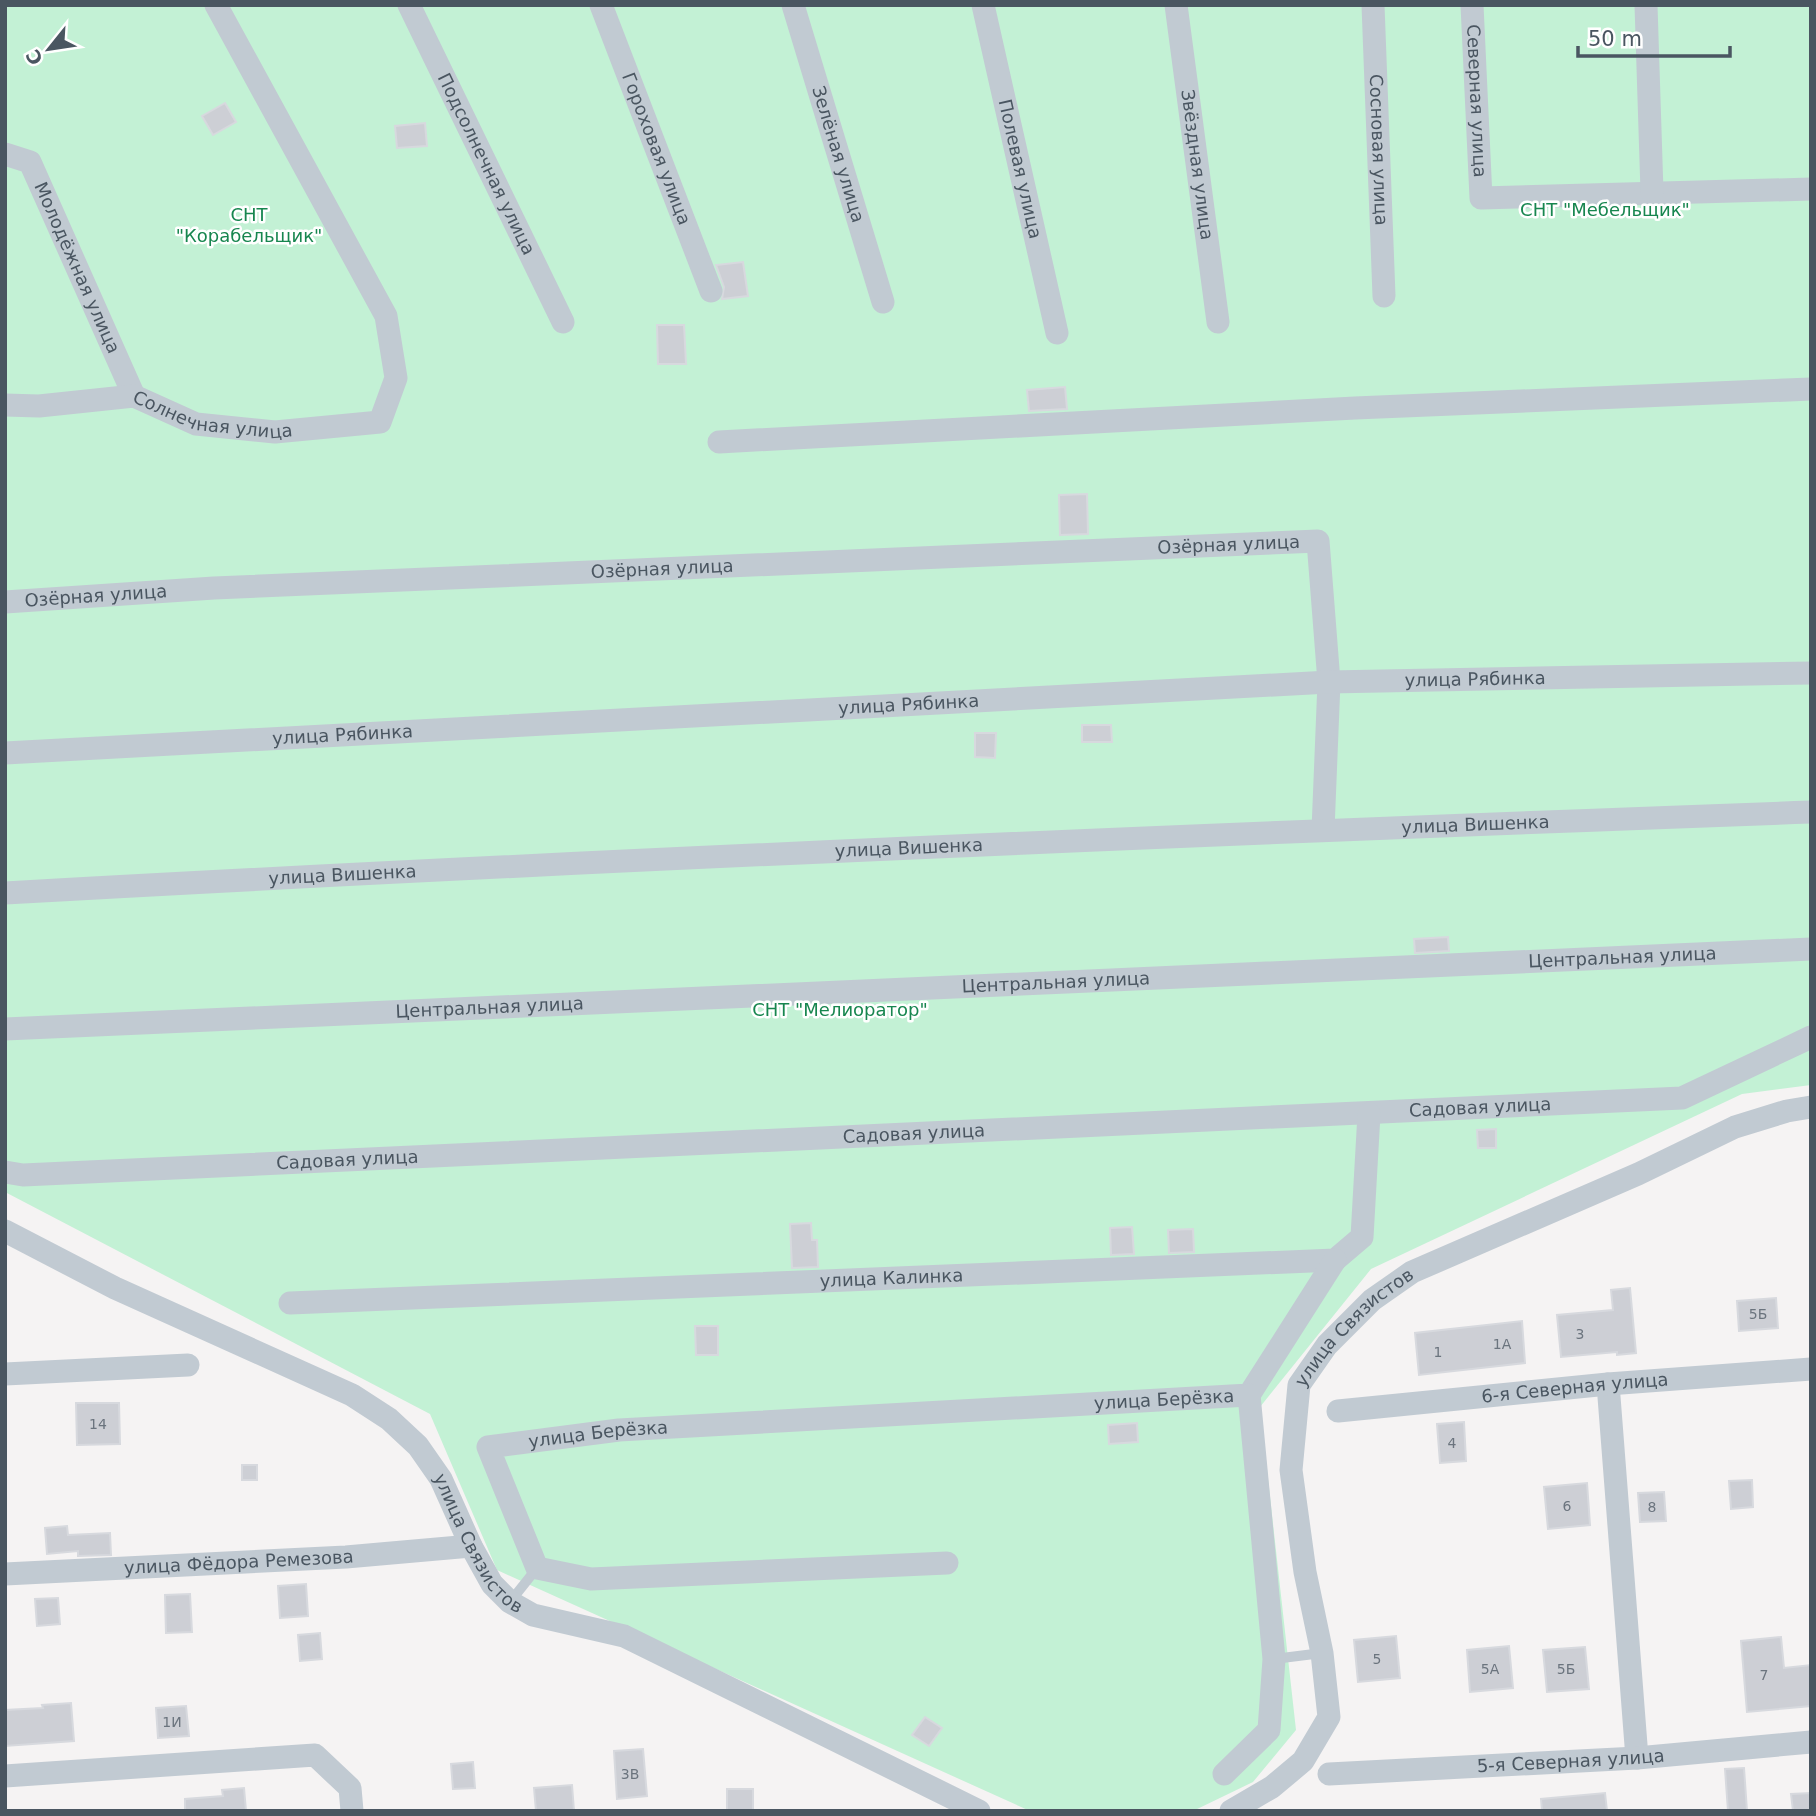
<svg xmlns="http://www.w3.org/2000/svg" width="1816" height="1816" font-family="'DejaVu Sans',sans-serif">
<rect width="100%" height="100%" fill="#f5f3f3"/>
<polygon fill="#c3f1d5" points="5,5 1811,5 1811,1085 1742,1094 1371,1269 1260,1407 1296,1730 1253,1782 1193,1811 1030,1811 497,1570 430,1414 5,1192"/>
<g fill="#cdcfd5" stroke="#d7d9de" stroke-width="2">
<polygon points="225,103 236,122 213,135 202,116"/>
<polygon points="425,123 427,146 397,148 395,126"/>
<polygon points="743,262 748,296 722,299 724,287 716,265"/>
<polygon points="657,325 684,325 686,364 658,364"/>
<polygon points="1065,387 1067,409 1029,411 1027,390"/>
<polygon points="1087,494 1088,534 1060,535 1059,495"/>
<polygon points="1082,725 1111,725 1112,742 1082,742"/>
<polygon points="975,733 996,733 995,758 975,757"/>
<polygon points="1448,937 1449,951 1415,953 1414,939"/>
<polygon points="1496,1129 1496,1148 1478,1148 1477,1130"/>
<polygon points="811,1223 812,1240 817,1240 818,1267 792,1268 790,1224"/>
<polygon points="1132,1227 1134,1254 1111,1255 1110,1228"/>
<polygon points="1193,1229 1194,1252 1169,1253 1168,1230"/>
<polygon points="1630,1288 1636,1353 1617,1355 1617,1352 1561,1357 1557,1315 1613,1310 1611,1290"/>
<polygon points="1776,1298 1778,1328 1739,1331 1737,1301"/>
<polygon points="1522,1321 1525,1363 1419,1375 1415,1333"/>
<polygon points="695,1326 718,1326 718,1355 696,1355"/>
<polygon points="76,1403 119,1403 120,1444 77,1445"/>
<polygon points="1464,1422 1466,1461 1440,1463 1437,1424"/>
<polygon points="1137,1423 1138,1442 1109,1444 1108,1425"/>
<rect x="242" y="1465" width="15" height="15"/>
<polygon points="1752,1480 1753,1507 1731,1509 1729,1481"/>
<polygon points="1587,1483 1590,1525 1548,1529 1544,1487"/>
<polygon points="1664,1492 1666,1521 1640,1522 1638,1493"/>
<polygon points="67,1526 68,1535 110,1533 111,1555 78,1556 78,1551 47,1554 45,1528"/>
<polygon points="306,1584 308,1616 280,1618 278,1586"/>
<polygon points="190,1594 192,1632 166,1633 165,1595"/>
<polygon points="58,1598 60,1624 37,1626 35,1599"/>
<polygon points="320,1633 322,1659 300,1661 298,1635"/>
<polygon points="1396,1636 1400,1678 1358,1682 1354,1640"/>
<polygon points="1781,1637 1784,1668 1811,1665 1811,1706 1747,1712 1741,1641"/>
<polygon points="1509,1646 1513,1688 1470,1692 1467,1650"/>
<polygon points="1585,1647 1589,1689 1547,1692 1543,1650"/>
<polygon points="71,1703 74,1741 5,1746 5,1710 43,1708 42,1705"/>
<polygon points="186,1706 189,1736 158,1738 156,1708"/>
<polygon points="925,1717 942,1728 929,1746 912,1735"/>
<polygon points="643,1749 647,1796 617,1799 614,1751"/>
<polygon points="473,1762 475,1788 453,1789 451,1764"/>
<polygon points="1744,1768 1747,1811 1728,1811 1725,1769"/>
<polygon points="572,1785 574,1811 536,1811 534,1788"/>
<polygon points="244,1788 246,1811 185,1811 185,1799 223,1796 222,1790"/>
<rect x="727" y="1789" width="26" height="22"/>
<polygon points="1605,1793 1607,1811 1542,1811 1541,1799"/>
<polygon points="1811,1793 1811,1811 1793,1811 1791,1794"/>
</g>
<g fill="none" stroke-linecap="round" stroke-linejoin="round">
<g stroke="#c1cad2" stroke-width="10">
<polyline points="510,1602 537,1568"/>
<polyline points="1274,1659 1322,1653"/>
</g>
<g stroke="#c1cad2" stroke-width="23">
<path id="s1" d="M409 5 563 322"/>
<path id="s2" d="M601 5 711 291"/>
<path id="s3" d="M793 5 883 302"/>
<path id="s4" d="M983 5 1057 333"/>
<path id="s5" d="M1176 5 1218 322"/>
<path id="s6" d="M1373 5 1384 296"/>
<path id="s7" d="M1472 5 1481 198 1811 189"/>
<polyline points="1646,5 1652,192"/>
<path id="s8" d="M5 154 30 162 134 396"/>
<path id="s9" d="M5 405 39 406 134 396 196 424 275 432 380 422 396 378 386 316 216 5"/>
<polyline points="719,442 1355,408 1811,389"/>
<path id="s10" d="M5 602 214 588 1318 541 1329 682 1323 830"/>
<path id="s11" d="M5 753 1329 682 1811 673"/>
<path id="s12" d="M5 893C607 859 1209 834 1811 812"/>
<path id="s13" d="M5 1029 1811 949"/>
<path id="s14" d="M5 1172 23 1175 1682 1098 1811 1037"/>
<path id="s15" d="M5 1231 115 1288 352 1395 389 1419 418 1446 441 1479 471 1546 492 1584 510 1602 533 1615 624 1636 979 1811"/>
<path id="s16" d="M290 1303 1335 1260 1362 1237 1369 1114"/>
<polyline points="5,1374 188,1365"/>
<polyline points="1608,1384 1637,1758"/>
<path id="s17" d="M1338 1411 1608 1384 1811 1369"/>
<path id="s18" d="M947 1563 591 1579 537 1568 488 1447 619 1430 1249 1395 1335 1260"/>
<path id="s19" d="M5 1574 346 1557 471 1546"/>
<polyline points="1224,1774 1269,1730 1274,1659 1249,1395"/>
<path id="s20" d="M1329 1774 1637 1758 1811 1742"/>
<polyline points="5,1776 315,1755 350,1788 352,1811"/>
<path id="s21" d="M1231 1811 1272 1787 1303 1761 1329 1717 1322 1653 1305 1572 1291 1470 1299 1385 1327 1345 1372 1300 1412 1272 1638 1174 1735 1127 1787 1111 1811 1107"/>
</g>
</g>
<g text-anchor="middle" stroke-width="5" stroke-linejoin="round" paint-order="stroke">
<g font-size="14" fill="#6b747e">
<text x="1758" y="1319">5Б</text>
<text x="1580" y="1339">3</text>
<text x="1502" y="1349">1А</text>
<text x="1438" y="1357">1</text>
<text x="98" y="1429">14</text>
<text x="1452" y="1448">4</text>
<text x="1567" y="1511">6</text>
<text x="1652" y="1512">8</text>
<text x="1377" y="1664">5</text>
<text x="1490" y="1674">5А</text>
<text x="1566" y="1674">5Б</text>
<text x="1764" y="1680">7</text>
<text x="172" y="1727">1И</text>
<text x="630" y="1779">3В</text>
</g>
<g font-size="18" fill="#4a5661" stroke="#fff">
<text dy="6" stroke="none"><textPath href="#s7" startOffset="96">Северная улица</textPath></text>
<text dy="6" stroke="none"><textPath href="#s2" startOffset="154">Гороховая улица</textPath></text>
<text dy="6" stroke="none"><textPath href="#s6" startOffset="145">Сосновая улица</textPath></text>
<text dy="6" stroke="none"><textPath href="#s3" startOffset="156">Зелёная улица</textPath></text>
<text dy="6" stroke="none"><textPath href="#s1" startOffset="177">Подсолнечная улица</textPath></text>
<text dy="6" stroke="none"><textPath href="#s5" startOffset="161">Звёздная улица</textPath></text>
<text dy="6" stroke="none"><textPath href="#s4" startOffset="168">Полевая улица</textPath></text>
<text dy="6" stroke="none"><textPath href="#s8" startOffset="142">Молодёжная улица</textPath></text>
<text dy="6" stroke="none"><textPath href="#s9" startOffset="212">Солнечная улица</textPath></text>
<text dy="6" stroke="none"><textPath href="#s10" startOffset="1225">Озёрная улица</textPath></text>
<text dy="6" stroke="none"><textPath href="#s10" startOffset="658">Озёрная улица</textPath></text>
<text dy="6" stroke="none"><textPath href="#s10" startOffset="91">Озёрная улица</textPath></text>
<text dy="6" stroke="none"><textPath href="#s11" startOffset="1472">улица Рябинка</textPath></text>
<text dy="6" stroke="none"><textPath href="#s11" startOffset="905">улица Рябинка</textPath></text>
<text dy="6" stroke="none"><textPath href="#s11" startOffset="338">улица Рябинка</textPath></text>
<text dy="6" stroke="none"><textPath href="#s12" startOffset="1472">улица Вишенка</textPath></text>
<text dy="6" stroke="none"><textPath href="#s12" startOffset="905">улица Вишенка</textPath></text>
<text dy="6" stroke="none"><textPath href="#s12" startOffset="338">улица Вишенка</textPath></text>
<text dy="6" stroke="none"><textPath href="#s13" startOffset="1619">Центральная улица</textPath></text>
<text dy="6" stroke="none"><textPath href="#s13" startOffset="1052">Центральная улица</textPath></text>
<text dy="6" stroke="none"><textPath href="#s13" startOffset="485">Центральная улица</textPath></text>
<text dy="6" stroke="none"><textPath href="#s14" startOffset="1477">Садовая улица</textPath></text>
<text dy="6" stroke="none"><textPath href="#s14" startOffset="910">Садовая улица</textPath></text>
<text dy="6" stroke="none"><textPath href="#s14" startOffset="343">Садовая улица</textPath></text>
<text dy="6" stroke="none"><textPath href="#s16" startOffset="602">улица Калинка</textPath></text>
<text dy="6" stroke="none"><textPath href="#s21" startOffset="555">улица Связистов</textPath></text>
<text dy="6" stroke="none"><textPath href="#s17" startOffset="238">6-я Северная улица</textPath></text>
<text dy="6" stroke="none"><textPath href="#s18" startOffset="1220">улица Берёзка</textPath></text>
<text dy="6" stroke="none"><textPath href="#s18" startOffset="653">улица Берёзка</textPath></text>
<text dy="6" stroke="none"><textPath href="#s15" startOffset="583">улица Связистов</textPath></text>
<text dy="6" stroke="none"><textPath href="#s19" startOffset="234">улица Фёдора Ремезова</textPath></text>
<text dy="6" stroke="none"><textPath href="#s20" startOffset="242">5-я Северная улица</textPath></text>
</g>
<g font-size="18" fill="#17864f" stroke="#fff">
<text x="1605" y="216">СНТ "Мебельщик"</text>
<text x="249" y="221">СНТ<tspan x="249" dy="21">"Корабельщик"</tspan></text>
<text x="840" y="1016">СНТ "Мелиоратор"</text>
</g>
</g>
<rect width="1816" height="1816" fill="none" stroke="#4a5661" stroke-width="14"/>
<g transform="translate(49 49) rotate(240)" stroke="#ffffff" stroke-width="5" paint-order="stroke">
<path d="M0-5L12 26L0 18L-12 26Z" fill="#4a5661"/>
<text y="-10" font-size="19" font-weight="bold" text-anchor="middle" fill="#4a5661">С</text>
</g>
<path d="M1578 46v10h152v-10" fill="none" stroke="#4a5661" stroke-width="3.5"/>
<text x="1588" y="46" font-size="21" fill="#4a5661" stroke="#ffffff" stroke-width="5" paint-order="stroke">50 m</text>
</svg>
